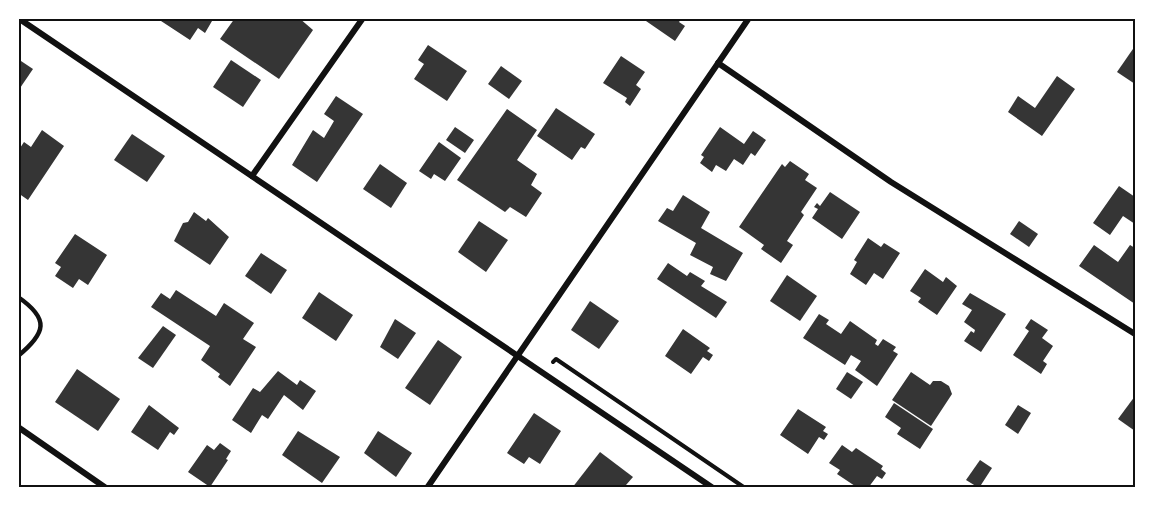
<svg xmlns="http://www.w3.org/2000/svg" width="1153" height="506" font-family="Roboto,sans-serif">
<rect width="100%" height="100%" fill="#fff"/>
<g fill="#353535">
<polygon points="163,18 208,18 212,21 205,33 198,28 190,40 161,21"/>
<polygon points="235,18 299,18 313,30 279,79 220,39"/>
<polygon points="647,18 682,18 679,22 685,26 675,41 646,21"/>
<polygon points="428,45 467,71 447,101 414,79 424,64 418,60"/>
<polygon points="1135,46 1135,84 1117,72"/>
<polygon points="621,56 645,72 636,85 641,89 630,106 625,102 627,98 603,83"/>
<polygon points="18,59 33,69 18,91"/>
<polygon points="231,60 261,80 243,107 213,87"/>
<polygon points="501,66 522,81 509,99 488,84"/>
<polygon points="1057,76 1075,89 1042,136 1008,112 1018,96 1035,108"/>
<polygon points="336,96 363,114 317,182 292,165 313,130 324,138 334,121 324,114"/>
<polygon points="556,108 595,134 585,149 581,147 572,160 537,136"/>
<polygon points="507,109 537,130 517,160 537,174 531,185 542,193 526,217 510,207 505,212 457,180"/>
<polygon points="455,127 474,140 465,153 446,140"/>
<polygon points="720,127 744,144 753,131 766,140 755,156 751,153 743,165 734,159 726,171 716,165 712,172 700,163 704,157 701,155"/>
<polygon points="42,130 64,146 28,200 18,193 18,151 24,142 31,147"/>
<polygon points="132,134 165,156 147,182 114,160"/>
<polygon points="439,142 461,158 445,181 434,174 431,179 419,171"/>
<polygon points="790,161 809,174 805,180 817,188 801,212 804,215 787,241 793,245 781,263 761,249 764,245 739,227 782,164 785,167"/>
<polygon points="380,164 407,183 391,208 363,189"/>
<polygon points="1119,186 1135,197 1135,224 1123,216 1110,235 1093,223"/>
<polygon points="830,192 860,212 842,239 812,218 818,209 814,207 817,203 820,206"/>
<polygon points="683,195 710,212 701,228 743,253 726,281 710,274 713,267 690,255 696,243 658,221 667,208 673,211"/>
<polygon points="194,212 206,221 208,218 229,237 210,265 174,241 183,223 188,222"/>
<polygon points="479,221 508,240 486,272 458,252"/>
<polygon points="1019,221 1038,234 1029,247 1010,234"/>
<polygon points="75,234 107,255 88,285 79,279 73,288 55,276 61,267 55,263"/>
<polygon points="868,238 881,247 884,243 900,253 883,279 874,273 866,285 850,274 857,262 854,260"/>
<polygon points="1094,245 1118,262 1130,245 1135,248 1135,304 1079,266"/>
<polygon points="261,253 287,270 271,294 245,276"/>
<polygon points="668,263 687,276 690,272 705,281 701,286 727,302 716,318 657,279"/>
<polygon points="925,269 943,282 946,277 957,286 937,315 918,302 921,298 910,291"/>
<polygon points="787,275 817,296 800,321 770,301"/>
<polygon points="176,290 216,316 224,303 254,323 243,339 256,347 230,386 218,377 220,374 201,360 210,346 151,307 161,293 170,299"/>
<polygon points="319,292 353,315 336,341 302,318"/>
<polygon points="970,293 1006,314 981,352 964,341 971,331 974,333 975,330 964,322 972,310 962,304"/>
<polygon points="590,301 619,321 599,349 571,330"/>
<polygon points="819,314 829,320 826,324 841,334 850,321 877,340 875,344 878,346 883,339 896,347 893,351 898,354 877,386 855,370 861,361 851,355 845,365 803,338"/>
<polygon points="395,319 416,333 398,359 380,347"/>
<polygon points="1031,319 1048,330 1042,338 1053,346 1043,361 1047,364 1041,374 1013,355 1029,331 1025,328"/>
<polygon points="163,326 176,335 153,368 138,358"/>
<polygon points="683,329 710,348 707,351 713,355 709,361 703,357 691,374 665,356"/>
<polygon points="438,340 462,357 430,405 405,388"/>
<polygon points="77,369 120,399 98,431 55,402"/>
<polygon points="278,371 297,385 300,380 316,391 303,410 284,395 268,419 262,415 251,433 232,420 253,388 260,392"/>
<polygon points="847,372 863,382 851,399 836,389"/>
<polygon points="911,372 930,385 933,381 941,381 949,386 952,394 931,426 892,400"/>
<polygon points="1135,396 1135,431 1118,419"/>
<polygon points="894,403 933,429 920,449 897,434 901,428 885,417"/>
<polygon points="149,405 179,428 174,435 170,432 158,450 131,432"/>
<polygon points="1018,405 1031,413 1018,434 1005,425"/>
<polygon points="798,409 826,427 823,431 828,434 824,440 819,437 808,454 780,435"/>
<polygon points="534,413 561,431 540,464 529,457 524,464 507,453"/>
<polygon points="298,431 340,457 322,483 282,455"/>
<polygon points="378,431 412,453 396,477 364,453"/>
<polygon points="220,443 231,451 226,459 228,460 210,487 188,472 207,445 214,450"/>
<polygon points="842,445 852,452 856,448 883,466 881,469 886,473 882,479 877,476 868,488 858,488 837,474 840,470 829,463"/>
<polygon points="600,452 633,477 626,485 623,488 572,488"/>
<polygon points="980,460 992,468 979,488 966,480"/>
</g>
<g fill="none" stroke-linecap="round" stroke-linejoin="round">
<polyline stroke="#111" stroke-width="4" points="553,362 556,359 745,488"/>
<path stroke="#111" stroke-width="4.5" d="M18 297C50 319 46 333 18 356"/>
<g stroke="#111" stroke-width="6">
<polyline points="18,18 713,488"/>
<polyline points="718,63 891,182 1135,334"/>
<polyline points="252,176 363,18"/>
<polyline points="18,427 106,488"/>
<polyline points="427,488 749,18"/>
</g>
</g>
<rect width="1153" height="506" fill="none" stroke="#ffffff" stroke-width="39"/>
<rect x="20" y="20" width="1114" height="466" fill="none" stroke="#111" stroke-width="2"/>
</svg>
